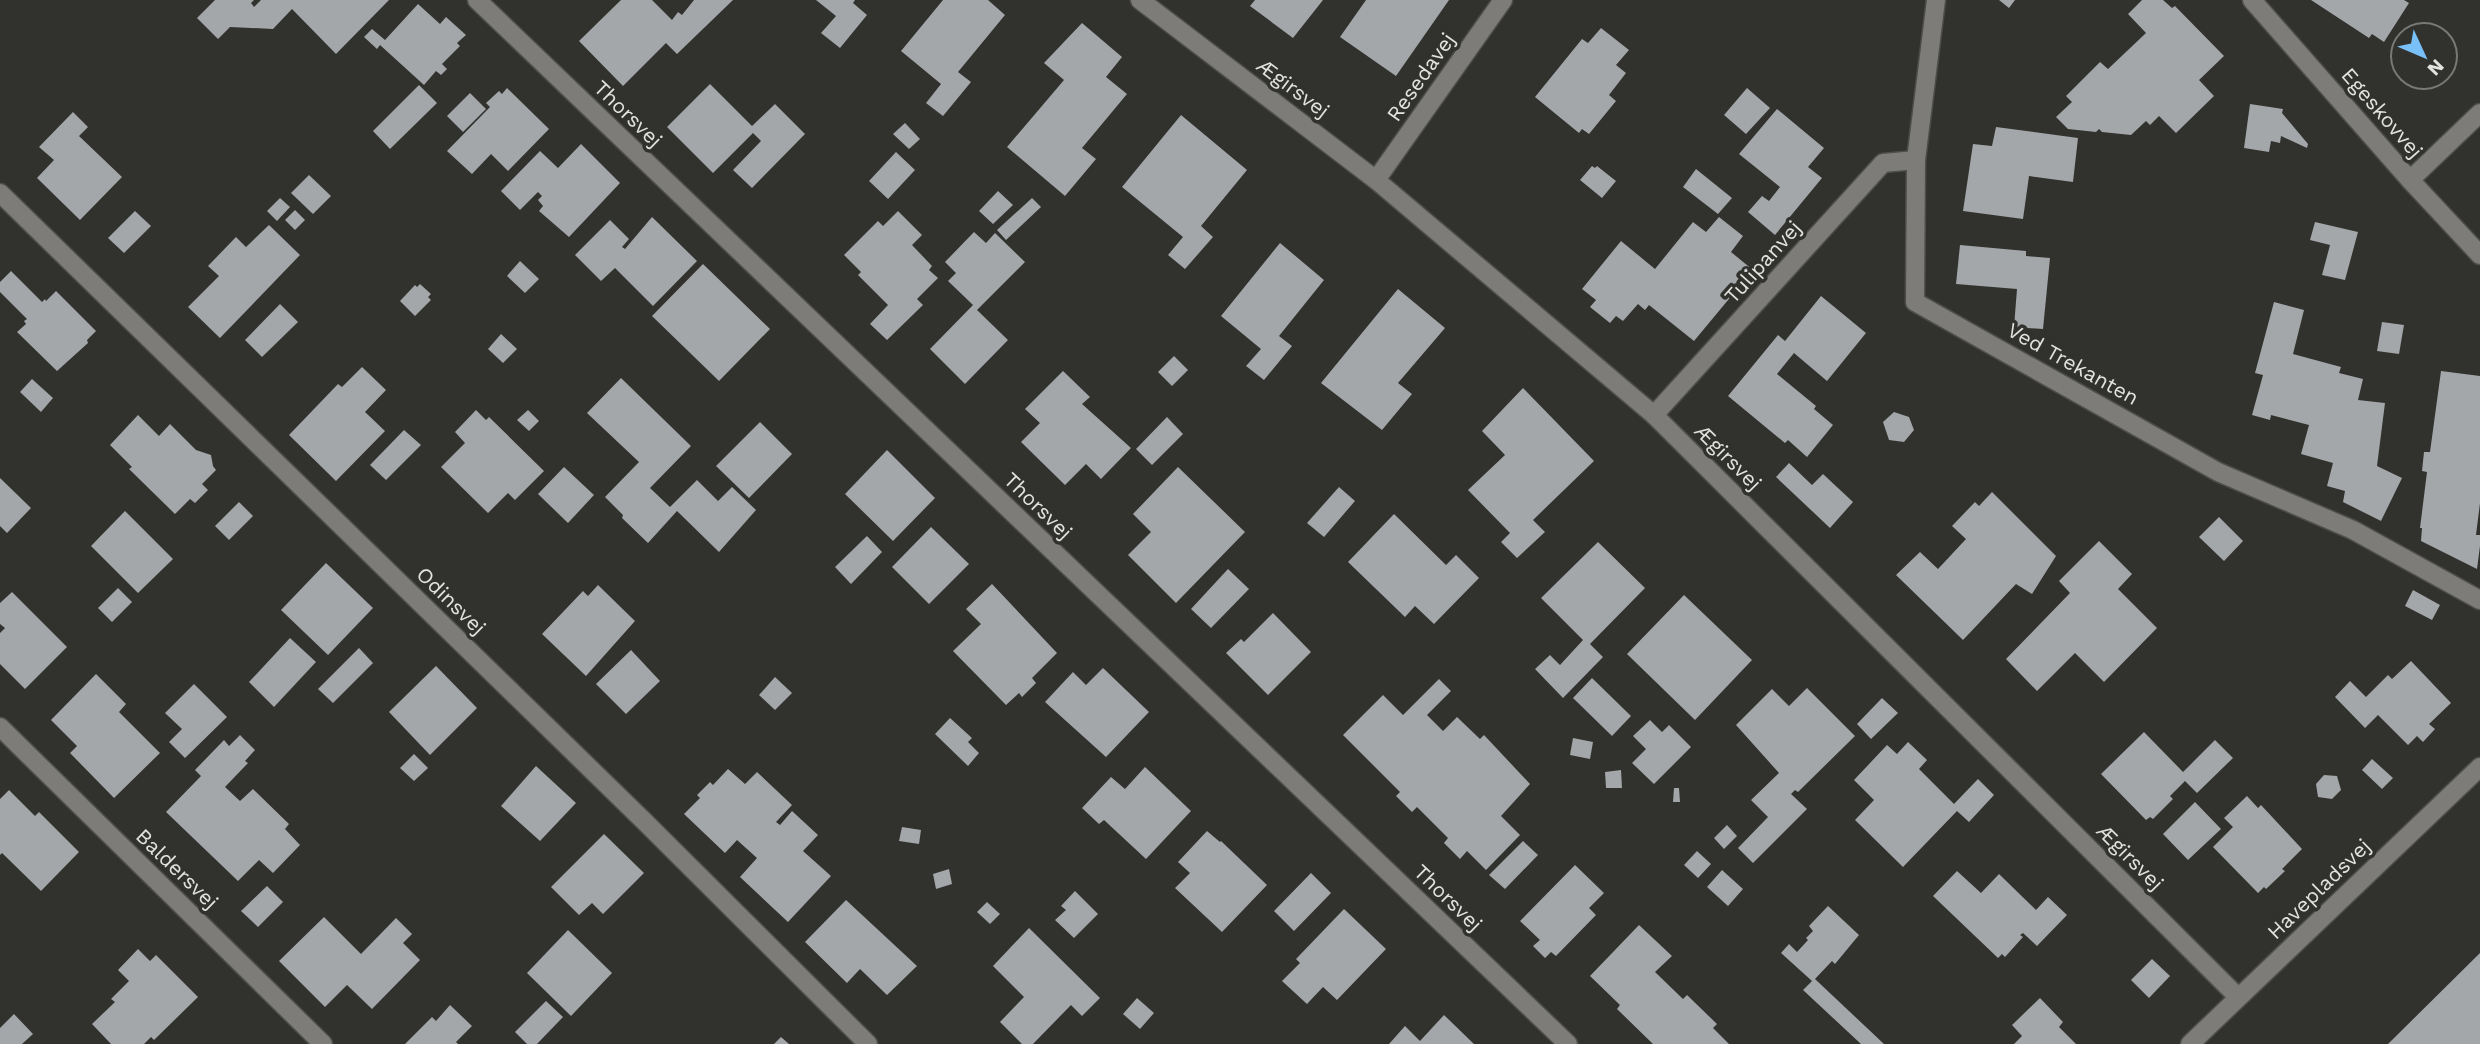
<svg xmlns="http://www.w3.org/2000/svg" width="2480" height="1044" font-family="'Work Sans',sans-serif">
<rect width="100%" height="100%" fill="#31312d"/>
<g fill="#a3a7aa">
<polygon points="215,0 254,0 251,3 254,7 261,0 389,0 336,54 292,9 273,29 230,27 218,39 197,18"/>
<polygon points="621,0 652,0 672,20 678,12 682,15 694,0 733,0 677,54 666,43 623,86 579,41"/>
<polygon points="816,0 855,0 853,3 867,15 840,48 821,33 836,16"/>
<polygon points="943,0 988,0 1005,15 958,72 971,82 943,116 926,103 941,84 901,51"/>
<polygon points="1255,0 1323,0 1293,38 1250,6"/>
<polygon points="1366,0 1449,0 1396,76 1340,37"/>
<polygon points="1999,0 2015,0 2009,8"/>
<polygon points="2142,0 2163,0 2172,8 2175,6 2224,56 2199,80 2214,96 2176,133 2159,116 2150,125 2146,121 2131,135 2102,132 2099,129 2096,132 2068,129 2056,117 2072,102 2066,96 2100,62 2108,69 2146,33 2128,14"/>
<polygon points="2311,0 2404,0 2409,3 2384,42 2372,34 2369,38"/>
<polygon points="418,4 440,24 446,17 466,35 457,43 460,46 442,64 447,69 441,75 436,71 424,85 380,45 377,49 364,37 372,29 385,40"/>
<polygon points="1082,23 1122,57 1106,77 1127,94 1082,148 1096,159 1065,196 1007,147 1064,80 1044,63"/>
<polygon points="1601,28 1629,50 1616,65 1626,73 1609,95 1616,101 1589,134 1582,129 1579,133 1535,97 1582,39 1588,43"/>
<polygon points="710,84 752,126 775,104 805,134 752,188 733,170 761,141 753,133 713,173 667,127"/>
<polygon points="419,85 437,103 390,149 373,131"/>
<polygon points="507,88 549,129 508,171 491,154 472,174 447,151 490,107 486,103 499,91 502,94"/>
<polygon points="1747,88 1770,108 1746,134 1724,115"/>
<polygon points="470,93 486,109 463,132 447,116"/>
<polygon points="2250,104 2283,109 2282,113 2308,144 2307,148 2281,136 2280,143 2271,141 2269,152 2244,148"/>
<polygon points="1777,109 1824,148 1808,167 1822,178 1775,235 1748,212 1762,196 1769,201 1780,187 1739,154"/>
<polygon points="73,112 88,127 79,136 122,177 80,220 37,178 54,160 39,147"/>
<polygon points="1181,115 1247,170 1201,226 1213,237 1185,269 1168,255 1183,237 1122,187"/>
<polygon points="905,123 920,139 909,149 893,134"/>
<polygon points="1996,127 2078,138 2073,182 2029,176 2023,219 1963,211 1973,144 1992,146"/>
<polygon points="581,144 620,183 569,237 539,211 543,206 538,200 542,196 538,192 520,210 501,191 540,151 558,168"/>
<polygon points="896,152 915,170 888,199 869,181"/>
<polygon points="1592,166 1595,168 1597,166 1616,181 1602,198 1580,180"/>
<polygon points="1696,169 1732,198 1718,214 1683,187"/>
<polygon points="309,175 331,196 313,214 291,193"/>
<polygon points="998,191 1013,205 993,224 979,211"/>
<polygon points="280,198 290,207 277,221 267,211"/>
<polygon points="1032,198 1041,207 1006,240 997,230"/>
<polygon points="295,210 305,220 295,230 285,220"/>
<polygon points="135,211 151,226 124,253 108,238"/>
<polygon points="898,211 922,235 912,245 932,266 929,270 938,278 917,299 923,305 887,340 870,324 888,305 858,275 861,272 844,255 878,221 883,226"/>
<polygon points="652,217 697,261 653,306 615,268 601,281 575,255 610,220 629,239 622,247 625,249"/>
<polygon points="1719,217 1743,236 1731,252 1753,270 1694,341 1649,305 1645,310 1638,304 1623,321 1616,316 1610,323 1590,307 1596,300 1582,289 1621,241 1655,269 1693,222 1706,232"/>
<polygon points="2315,222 2358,232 2345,280 2322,275 2330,245 2310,240"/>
<polygon points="269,225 300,255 220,338 188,307 219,276 208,266 236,237 246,247"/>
<polygon points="974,232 986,243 995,233 1025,262 977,310 1008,340 965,384 930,349 973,305 948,281 956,273 945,262"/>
<polygon points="1280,243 1324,280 1279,336 1292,346 1264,380 1246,366 1261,349 1221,316"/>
<polygon points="1960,245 2026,251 2026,256 2050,258 2043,329 2014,327 2017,289 1956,284"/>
<polygon points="520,261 539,279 525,293 507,276"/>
<polygon points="703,264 770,329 719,381 652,316"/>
<polygon points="11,271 42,302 45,299 46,301 56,291 96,331 87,340 88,343 57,371 17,332 26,324 24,321 27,319 0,292 0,282"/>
<polygon points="420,284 431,294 428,297 431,300 415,316 400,301 415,285 417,287"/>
<polygon points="1398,289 1445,328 1398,383 1412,394 1382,430 1321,383"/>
<polygon points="1821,296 1866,333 1827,381 1794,353 1777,374 1816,406 1814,409 1833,425 1807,457 1788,440 1785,443 1728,396 1778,335 1785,341"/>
<polygon points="2274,302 2304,310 2293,354 2341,367 2339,373 2363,379 2358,400 2385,403 2377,466 2402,478 2381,521 2343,502 2345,491 2327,486 2333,463 2301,454 2309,425 2271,415 2270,420 2252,415 2263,375 2255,373"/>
<polygon points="280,304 298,322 262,357 245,340"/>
<polygon points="2382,322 2404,325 2399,354 2377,351"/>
<polygon points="501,334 517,349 503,363 488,349"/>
<polygon points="1174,356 1188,370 1172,386 1158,372"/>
<polygon points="362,367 386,390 365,412 385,431 336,481 289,435 338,384 342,387"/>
<polygon points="1063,371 1090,397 1082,404 1131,448 1101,479 1086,464 1065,485 1021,442 1040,423 1025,409"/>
<polygon points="2441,371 2480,376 2480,503 2476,535 2480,535 2480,546 2477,569 2421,541 2422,528 2420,528 2427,472 2422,471 2424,452 2430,452"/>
<polygon points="621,378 691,446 650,488 670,507 697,480 718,501 732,487 756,510 719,552 677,511 648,543 622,518 623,515 605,497 639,462 587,413"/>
<polygon points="32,379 53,398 41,412 20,392"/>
<polygon points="1523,388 1594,461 1533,520 1545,532 1517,558 1501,542 1510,533 1468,490 1505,455 1482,431"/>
<polygon points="476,410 486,420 489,417 544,471 515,500 508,493 488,513 441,467 465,443 455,432"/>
<polygon points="528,410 539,421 529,431 517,420"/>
<polygon points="1894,412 1909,417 1914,430 1904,442 1889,440 1883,422"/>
<polygon points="138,415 159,436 170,424 196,450 211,455 213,466 216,470 202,484 208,490 195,503 190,499 175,514 129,469 132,467 110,445"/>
<polygon points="1167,417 1183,434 1152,465 1136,449"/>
<polygon points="760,422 792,454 749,498 716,466"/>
<polygon points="404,430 421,445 386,480 370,465"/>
<polygon points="887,450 935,498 893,541 845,494"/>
<polygon points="1789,463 1812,485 1823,474 1853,502 1830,528 1776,477"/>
<polygon points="564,467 594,495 568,523 538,494"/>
<polygon points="1178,467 1245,532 1176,603 1128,555 1151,532 1133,514"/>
<polygon points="0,478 31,508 7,533 0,526"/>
<polygon points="1339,487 1355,501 1324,537 1307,523"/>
<polygon points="1992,492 2056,556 2032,594 2016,584 1963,640 1896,575 1920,552 1938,569 1966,539 1952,526 1975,502 1979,506"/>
<polygon points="239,502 253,516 229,540 215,526"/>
<polygon points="125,511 173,559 138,593 91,546"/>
<polygon points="1394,514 1446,565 1456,555 1479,578 1434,624 1415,606 1405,617 1348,562"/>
<polygon points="2219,517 2243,541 2224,561 2199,537"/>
<polygon points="931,527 969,564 929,604 892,567"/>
<polygon points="867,536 882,552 851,584 835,567"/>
<polygon points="2099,541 2132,574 2118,589 2157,628 2104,682 2075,653 2037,691 2006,659 2070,593 2059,581"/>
<polygon points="1598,542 1645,588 1590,644 1603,657 1563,698 1535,669 1550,655 1560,665 1583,640 1541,598"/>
<polygon points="326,563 373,608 328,655 281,610"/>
<polygon points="1228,569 1249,589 1211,628 1191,609"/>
<polygon points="992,584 1057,653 1032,678 1036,683 1022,697 1019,693 1006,705 953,651 981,624 966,609"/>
<polygon points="598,585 635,621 586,676 542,634 583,591 588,596"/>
<polygon points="118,588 132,602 112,622 98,608"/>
<polygon points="2413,590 2440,605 2432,620 2405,606"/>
<polygon points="12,592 67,647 25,689 0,664 0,633 5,628 0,624 0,603"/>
<polygon points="1684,595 1752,660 1695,720 1627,654"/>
<polygon points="1273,613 1311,652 1268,695 1226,653 1241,639 1244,642"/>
<polygon points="290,638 316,662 274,707 249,682"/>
<polygon points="359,648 373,663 333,703 318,689"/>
<polygon points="631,650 660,681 626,714 596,684"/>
<polygon points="2411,661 2451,703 2429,724 2435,729 2423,742 2417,736 2408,745 2378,715 2365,728 2335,697 2350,681 2366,697 2388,675 2392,679"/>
<polygon points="436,666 477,708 430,755 389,712"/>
<polygon points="1103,668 1149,712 1106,757 1045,702 1073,672 1086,685"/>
<polygon points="96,674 126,704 119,712 160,753 114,798 70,753 77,746 51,720"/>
<polygon points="775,677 792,693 775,710 759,695"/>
<polygon points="1592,678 1631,716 1612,736 1573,698"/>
<polygon points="1439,679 1451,691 1427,715 1443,731 1457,717 1480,739 1484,735 1530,784 1501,816 1520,835 1486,870 1467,851 1460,859 1444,843 1448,838 1417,807 1412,812 1396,796 1400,792 1343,735 1383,695 1403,715"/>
<polygon points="194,684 227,717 185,758 169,742 182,729 165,713"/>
<polygon points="1807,688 1855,736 1798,792 1795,790 1791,794 1807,809 1753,863 1738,848 1768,817 1751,800 1779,773 1736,725 1772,689 1789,706"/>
<polygon points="1882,698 1898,713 1871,739 1857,724"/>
<polygon points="950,718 972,738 968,742 979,753 968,766 935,734"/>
<polygon points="1650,720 1662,732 1669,725 1691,747 1654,784 1632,763 1646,749 1633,736"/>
<polygon points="2144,732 2183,772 2215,740 2233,758 2197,793 2185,781 2170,796 2173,799 2153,819 2150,817 2146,820 2101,774"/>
<polygon points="240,735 255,750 245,761 248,763 225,787 240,801 253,789 289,824 285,829 300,845 273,873 259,860 238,881 166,812 201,776 195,770 224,740 229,746"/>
<polygon points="1573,738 1593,742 1590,759 1570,755"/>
<polygon points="1908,742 1927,760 1919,769 1954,804 1978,779 1994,795 1969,822 1957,811 1903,867 1855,820 1874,800 1854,780 1887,745 1897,754"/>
<polygon points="414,754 428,768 414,781 400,768"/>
<polygon points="2372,759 2393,778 2382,789 2362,770"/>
<polygon points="536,766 576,803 540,841 501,806"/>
<polygon points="1145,767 1191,811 1146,859 1104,820 1099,824 1082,808 1111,777 1125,789"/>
<polygon points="728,769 745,784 757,772 792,805 776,822 780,825 792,811 818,835 803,851 831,876 788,922 740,877 757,858 737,840 725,853 684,814 700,798 697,795 710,782 713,785"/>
<polygon points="1621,770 1622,788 1606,788 1605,772"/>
<polygon points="2324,775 2337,776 2341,790 2332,799 2318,797 2316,784"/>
<polygon points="1674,788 1679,788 1680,802 1673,802"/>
<polygon points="9,790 35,816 39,812 79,852 41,891 2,853 0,855 0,799"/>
<polygon points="2247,796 2258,808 2261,805 2302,849 2282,869 2285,871 2266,889 2264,887 2258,893 2213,847 2233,827 2224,818"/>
<polygon points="2195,802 2221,829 2188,860 2163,834"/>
<polygon points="1727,825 1737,836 1724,849 1714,838"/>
<polygon points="902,827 921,830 919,844 899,841"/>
<polygon points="1207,831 1220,842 1221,841 1267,885 1222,932 1175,888 1190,873 1178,862"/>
<polygon points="604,834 644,873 603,914 592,903 579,915 551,887"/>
<polygon points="1523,841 1538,855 1505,889 1489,875"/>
<polygon points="1697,851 1711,864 1698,878 1684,865"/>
<polygon points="1575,865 1604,893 1589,908 1596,915 1556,956 1551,952 1545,958 1533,946 1540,940 1520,921"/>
<polygon points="949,869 952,884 936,889 933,874"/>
<polygon points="1722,870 1743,889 1728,906 1707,887"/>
<polygon points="1957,871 1981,893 1999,874 2036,910 2048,897 2067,915 2037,946 2023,933 2020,935 2023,937 2005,957 2002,954 1998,958 1933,896"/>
<polygon points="1311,873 1331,893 1294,931 1274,911"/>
<polygon points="267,886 283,902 258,927 241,911"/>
<polygon points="1075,891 1098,914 1074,938 1055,920 1066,910 1061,906"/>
<polygon points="846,900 917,966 887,995 860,969 847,983 805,942"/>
<polygon points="987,902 1000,914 990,924 977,912"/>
<polygon points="1828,906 1859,935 1835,964 1832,961 1815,979 1884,1044 1861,1044 1803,990 1812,981 1781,953 1789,944 1797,952 1808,940 1806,938 1813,931 1809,926"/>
<polygon points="1344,909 1386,949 1337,1000 1323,987 1307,1004 1282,981 1300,963 1296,959"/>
<polygon points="324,917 361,954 396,918 412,934 403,943 420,960 372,1009 347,985 325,1007 279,961"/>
<polygon points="1639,925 1672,956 1655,972 1683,999 1687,995 1717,1024 1713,1028 1729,1044 1653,1044 1617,1009 1620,1005 1590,976"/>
<polygon points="1029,928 1100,998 1082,1016 1071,1005 1033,1044 1022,1044 1000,1022 1024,997 993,966"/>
<polygon points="568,930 612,973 571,1016 527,973"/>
<polygon points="138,949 150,961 156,955 198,997 154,1040 151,1037 144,1044 111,1044 92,1024 115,1002 111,999 129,981 118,970"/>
<polygon points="2480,953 2480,1044 2388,1044"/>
<polygon points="2152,959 2170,976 2149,998 2131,980"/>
<polygon points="1137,998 1154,1013 1140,1029 1123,1014"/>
<polygon points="2040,998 2063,1022 2059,1027 2076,1044 2014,1044 2022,1036 2012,1025"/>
<polygon points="546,1001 563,1017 537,1044 527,1044 515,1032"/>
<polygon points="450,1005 472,1026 456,1042 458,1044 405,1044 432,1017 436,1021"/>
<polygon points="14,1014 33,1034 22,1044 0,1044 0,1028"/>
<polygon points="1444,1015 1474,1044 1389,1044 1405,1026 1420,1041"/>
<polygon points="781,1037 789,1044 774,1044"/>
</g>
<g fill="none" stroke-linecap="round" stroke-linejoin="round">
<g stroke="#4d4d4b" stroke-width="21">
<g id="minor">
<polyline points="477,0 1568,1044"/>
<polyline points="1140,0 1376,180 1654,415 2238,997"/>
<polyline points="1936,0 1916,160 1915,302 2218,472 2353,530 2480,600"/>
<polyline points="2252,0 2410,180 2480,255"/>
<polyline points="1376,180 1503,0"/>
<polyline points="2410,180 2480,113"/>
<polyline points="0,193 645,822 868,1044"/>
<polyline points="1654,415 1883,163 1916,160"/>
<polyline points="0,727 323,1044"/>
<polyline points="2190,1044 2480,767"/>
</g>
</g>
<use href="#minor" stroke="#7d7c78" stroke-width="18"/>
</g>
<g text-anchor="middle" stroke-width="7" stroke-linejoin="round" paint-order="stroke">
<g font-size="21" fill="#e2e2e0" stroke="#31312d">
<text transform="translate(1421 77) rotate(-55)" y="7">Resedavej</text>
<text transform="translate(1293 88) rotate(37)" y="7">Ægirsvej</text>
<text transform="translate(2382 113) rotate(49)" y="7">Egeskovvej</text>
<text transform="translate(628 114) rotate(44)" y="7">Thorsvej</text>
<text transform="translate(1763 262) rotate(-48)" y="7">Tulipanvej</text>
<text transform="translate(2073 364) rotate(29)" y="7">Ved Trekanten</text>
<text transform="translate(1728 457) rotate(45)" y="7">Ægirsvej</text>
<text transform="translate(1038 506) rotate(44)" y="7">Thorsvej</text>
<text transform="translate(451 601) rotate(44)" y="7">Odinsvej</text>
<text transform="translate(2130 857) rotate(45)" y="7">Ægirsvej</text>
<text transform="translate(177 869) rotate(44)" y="7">Baldersvej</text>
<text transform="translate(2319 889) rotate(-44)" y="7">Havepladsvej</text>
<text transform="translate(1448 898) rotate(44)" y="7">Thorsvej</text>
</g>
</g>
<g transform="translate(2424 56) rotate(134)"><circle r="33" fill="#31312d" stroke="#787875" stroke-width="2"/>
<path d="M0-5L12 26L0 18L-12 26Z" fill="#79bff8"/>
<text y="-10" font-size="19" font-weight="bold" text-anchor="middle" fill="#e2e2e0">N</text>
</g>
</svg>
